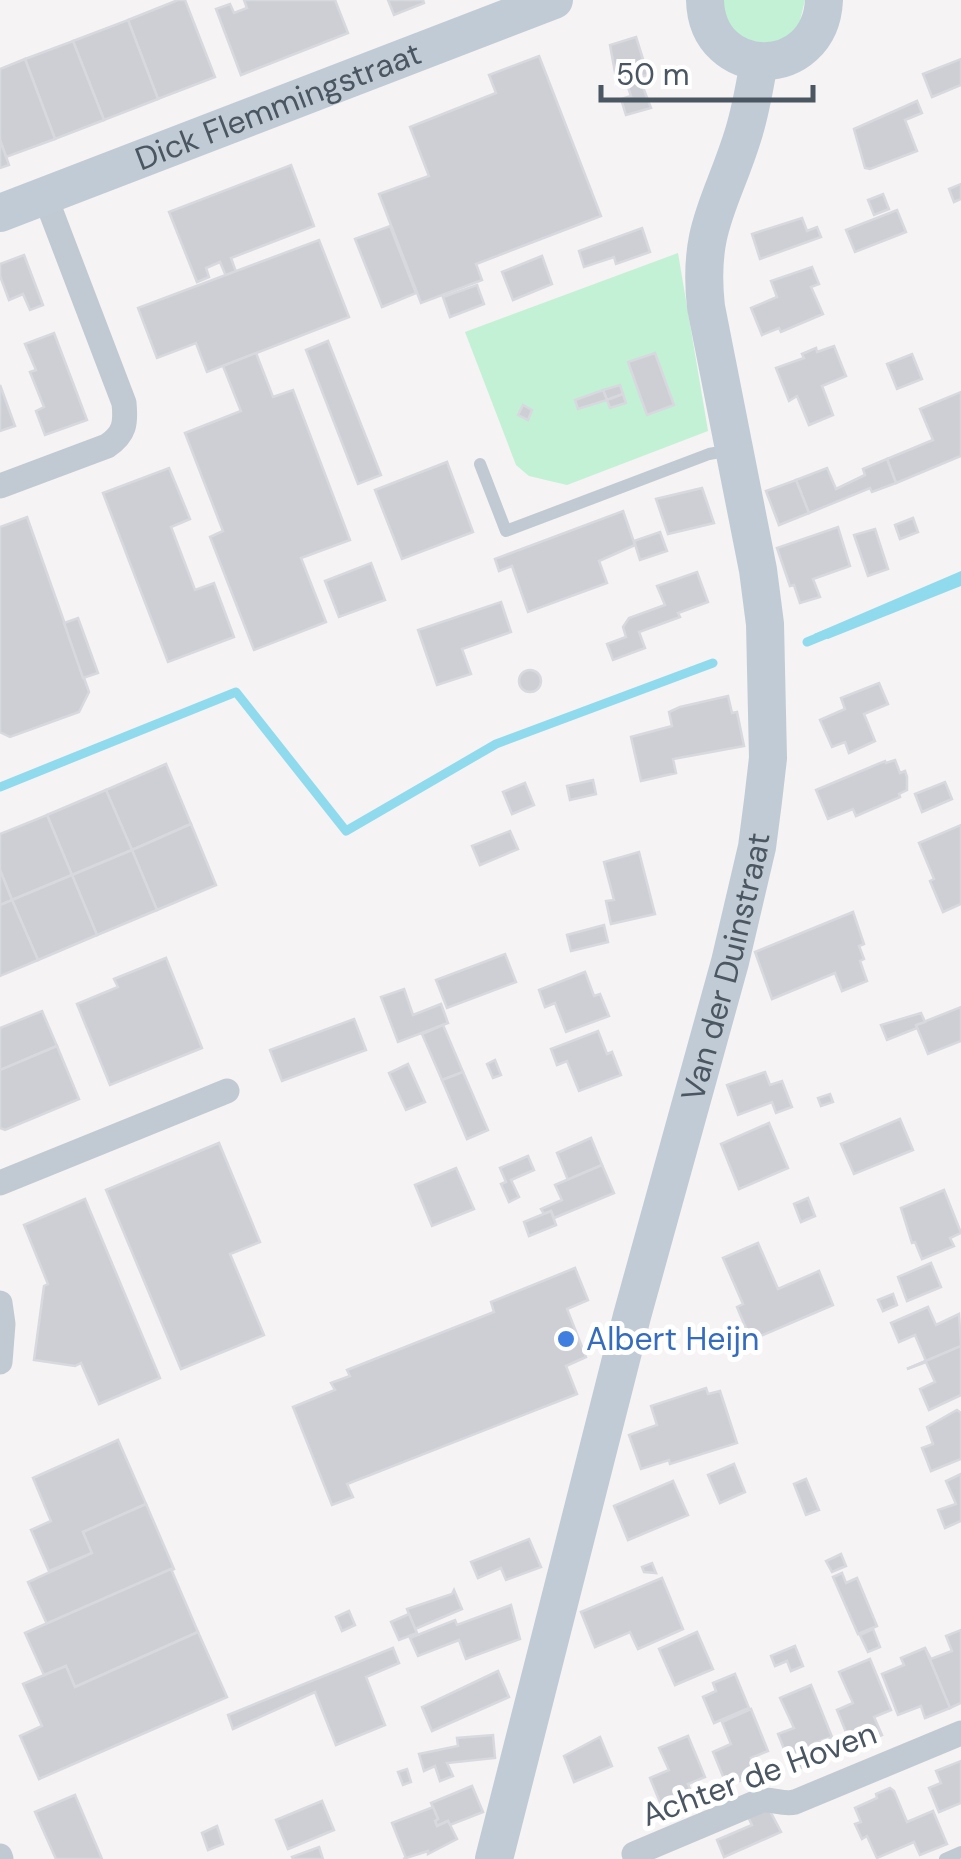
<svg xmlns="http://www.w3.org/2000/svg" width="961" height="1859" font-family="'DM Sans',sans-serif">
<rect width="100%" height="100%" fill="#f5f3f3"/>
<g fill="#c3f1d5">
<polygon points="720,0 805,0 798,29 774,46 734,37"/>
<polygon points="678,253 708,431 567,485 529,476 516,465 465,332"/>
</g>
<polygon fill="#90daee" points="961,571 961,586 828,639 814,634"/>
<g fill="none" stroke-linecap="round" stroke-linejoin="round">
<g stroke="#90daee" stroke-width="9">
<polyline points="807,642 829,633"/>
<polyline points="0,787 236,692 346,831 496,744 713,663"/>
</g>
</g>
<g fill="#cdcfd5" stroke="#d7d9de" stroke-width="2.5">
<polygon points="178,0 185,0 215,77 158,99 128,20"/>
<polygon points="244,0 335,0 348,33 241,75 216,9 230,4 234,13 247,8"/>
<polygon points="388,0 423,0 424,3 394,15"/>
<polygon points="128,20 158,99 104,120 73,41"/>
<polygon points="636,37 648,75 639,77 651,108 626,115 621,99 631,96 626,81 617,83 610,45"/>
<polygon points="73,41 104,120 55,139 25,59"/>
<polygon points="539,56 601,216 476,264 482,280 421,303 379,194 429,176 410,127 496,93 489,75"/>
<polygon points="25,59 55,139 6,157 0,140 0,69"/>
<polygon points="961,59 961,85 932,97 923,74"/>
<polygon points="917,101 922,113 905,120 917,151 870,169 865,168 854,129"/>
<polygon points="0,140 9,165 0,168"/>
<polygon points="291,165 314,226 231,258 236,272 226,276 220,262 206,268 209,277 197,282 169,212"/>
<polygon points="961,184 961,199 954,202 949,189"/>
<polygon points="883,194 889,209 874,215 868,200"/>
<polygon points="897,210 906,232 855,252 846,230"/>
<polygon points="802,218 807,231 817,227 821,237 760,259 752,234"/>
<polygon points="390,226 416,293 382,307 355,239"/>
<polygon points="642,228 650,252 616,264 614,257 584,267 579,251"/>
<polygon points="319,240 349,317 207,372 196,343 157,358 138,308"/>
<polygon points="24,255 43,305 30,310 23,294 9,300 0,276 0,264"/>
<polygon points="542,256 552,284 513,300 502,272"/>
<polygon points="812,267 819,284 811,287 823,314 781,332 779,328 762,335 751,308 777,297 771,281"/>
<polygon points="477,285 484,304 450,317 443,297"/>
<polygon points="54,333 87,420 45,435 36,411 44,407 30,372 36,370 25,344"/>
<polygon points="328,341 381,475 358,484 306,350"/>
<polygon points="834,346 846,376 822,386 833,415 809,425 797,396 789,401 776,368 804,358 802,354 816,348 817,352"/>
<polygon points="256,353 273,397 293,390 350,540 301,558 326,622 254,650 210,537 223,531 185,433 241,411 223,366"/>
<polygon points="655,353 674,405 647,415 628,362"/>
<polygon points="912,354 922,379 897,389 887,364"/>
<polygon points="0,385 15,426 0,431"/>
<polygon points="620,385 623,394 607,400 603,390"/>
<polygon points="603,390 607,400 578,409 575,400"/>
<polygon points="961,392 961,456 896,483 887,459 933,440 920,409"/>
<polygon points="623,394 626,403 610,408 607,400"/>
<polygon points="523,405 532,410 528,420 518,415"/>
<polygon points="887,459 896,483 872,492 870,488 809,513 796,480 827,468 836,489 865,475 863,469"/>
<polygon points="447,462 473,532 402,559 375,490"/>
<polygon points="169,468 190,519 171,527 195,590 214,583 234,637 168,662 103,493"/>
<polygon points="796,480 809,513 779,525 766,491"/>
<polygon points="702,488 714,523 668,534 656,499"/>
<polygon points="623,511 635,545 599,561 607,583 528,612 512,566 499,571 495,559"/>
<polygon points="27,517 89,692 79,712 10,737 0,732 0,527"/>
<polygon points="913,518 918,532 900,539 895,525"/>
<polygon points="838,527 850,566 813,579 820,597 800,603 794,585 790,586 777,548"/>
<polygon points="875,529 888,569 868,576 854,535"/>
<polygon points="660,532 667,551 640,560 634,541"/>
<polygon points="371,563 385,600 339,617 325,581"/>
<polygon points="697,572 708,602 678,613 680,617 639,632 645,648 613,660 607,644 626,637 623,627 629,618 665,605 657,586"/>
<polygon points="501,602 511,632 462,649 471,674 437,685 418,630"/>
<polygon points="78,618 98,673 83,678 64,623"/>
<circle cx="530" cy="681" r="11"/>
<polygon points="879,683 888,704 864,714 875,741 849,753 845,742 832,747 820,720 845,709 841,698"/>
<polygon points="728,696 732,713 737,712 744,746 673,759 676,773 641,781 631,737 672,726 669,712 680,707"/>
<polygon points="895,760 900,773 905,771 907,777 907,790 899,794 900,797 856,816 853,809 828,819 816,790 885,761 886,763"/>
<polygon points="166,764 191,824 132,850 106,790"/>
<polygon points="593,780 596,794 570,800 567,786"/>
<polygon points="945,782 952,799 922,812 915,794"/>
<polygon points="525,783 534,805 512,814 503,792"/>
<polygon points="106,790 132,850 72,875 47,815"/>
<polygon points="47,815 72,875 12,900 0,870 0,834"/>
<polygon points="191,824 216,885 157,910 132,850"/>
<polygon points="961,825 961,904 943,912 930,881 934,879 919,843"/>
<polygon points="510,831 518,849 480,865 472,846"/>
<polygon points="132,850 157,910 97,935 72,875"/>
<polygon points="639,852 655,914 611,924 606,901 614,900 604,862"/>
<polygon points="0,870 12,900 0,905"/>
<polygon points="72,875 97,935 38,960 12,900"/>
<polygon points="12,900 38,960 0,976 0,905"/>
<polygon points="853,912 864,944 859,946 864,959 860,961 867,981 842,991 835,973 772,999 755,952"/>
<polygon points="604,925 608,942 571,951 567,935"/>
<polygon points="505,954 516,982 447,1008 436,980"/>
<polygon points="166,958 202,1048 110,1085 77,1004 118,987 114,979"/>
<polygon points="585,972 594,996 600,994 609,1016 566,1032 555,1003 545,1007 539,990"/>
<polygon points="404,989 413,1015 441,1004 448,1023 398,1042 381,997"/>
<polygon points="961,1007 961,1041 928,1054 916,1025"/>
<polygon points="42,1011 57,1046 0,1070 0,1028"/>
<polygon points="921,1013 925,1022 916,1025 917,1028 887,1040 881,1025"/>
<polygon points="354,1019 366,1050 282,1081 270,1050"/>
<polygon points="443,1025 463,1072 442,1080 422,1034"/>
<polygon points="598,1031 607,1054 612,1052 621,1075 579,1091 567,1061 557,1065 551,1049"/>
<polygon points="57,1046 79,1099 5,1130 0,1128 0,1070"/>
<polygon points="495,1060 501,1075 493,1078 487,1064"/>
<polygon points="408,1064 425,1102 406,1110 389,1073"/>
<polygon points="463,1072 488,1130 467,1139 442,1080"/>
<polygon points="765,1072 770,1085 782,1081 792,1107 776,1113 772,1102 738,1115 727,1085"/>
<polygon points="830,1094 833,1102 821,1106 818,1098"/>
<polygon points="900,1119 913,1150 854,1174 841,1144"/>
<polygon points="769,1123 788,1168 739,1189 721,1144"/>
<polygon points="591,1138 602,1165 568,1180 557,1153"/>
<polygon points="219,1143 260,1242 230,1254 264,1335 181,1369 106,1190"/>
<polygon points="528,1156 534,1170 511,1180 519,1197 509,1202 501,1184 506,1182 500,1168"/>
<polygon points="602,1165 614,1193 554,1218 551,1211 544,1214 541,1209 562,1200 555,1185"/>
<polygon points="456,1168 474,1209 432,1226 415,1185"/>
<polygon points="944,1190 961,1233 950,1238 954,1246 922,1259 915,1242 912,1243 901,1208"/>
<polygon points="808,1198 815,1216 801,1222 794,1204"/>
<polygon points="85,1199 160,1378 99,1404 81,1363 75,1366 34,1360 44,1286 48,1284 24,1225"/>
<polygon points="551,1211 556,1225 529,1236 524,1222"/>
<polygon points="758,1243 778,1289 819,1271 833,1305 751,1340 737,1307 743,1304 723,1258"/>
<polygon points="931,1263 941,1287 907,1301 898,1277"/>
<polygon points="575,1268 588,1300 567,1309 586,1357 566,1366 577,1394 347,1484 353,1497 332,1505 293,1407 335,1390 331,1383 350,1376 347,1370 494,1312 491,1302"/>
<polygon points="893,1294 897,1305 883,1311 878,1300"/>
<polygon points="928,1307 936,1325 959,1314 961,1346 907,1369 926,1361 915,1335 899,1342 891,1323"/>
<polygon points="961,1346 961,1395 929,1410 920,1389 935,1382 926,1362 907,1369"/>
<polygon points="706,1388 708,1394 720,1391 737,1443 670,1464 669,1460 641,1469 629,1435 657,1425 651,1406"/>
<polygon points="957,1410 961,1413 961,1459 931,1471 922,1448 933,1444 927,1427"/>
<polygon points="118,1440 146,1504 83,1532 92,1553 49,1571 31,1530 51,1521 33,1478"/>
<polygon points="734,1464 745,1492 720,1503 708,1475"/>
<polygon points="961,1474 961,1521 945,1528 938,1510 956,1504 946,1481"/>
<polygon points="806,1479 819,1510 806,1515 794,1484"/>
<polygon points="673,1481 688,1515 628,1540 614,1506"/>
<polygon points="146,1504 174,1569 47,1624 28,1582 92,1553 83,1532"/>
<polygon points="529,1539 541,1567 506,1580 501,1568 478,1578 471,1562"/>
<polygon points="841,1554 846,1566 832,1572 826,1561"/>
<polygon points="652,1563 656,1573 644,1572 642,1567"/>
<polygon points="171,1569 198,1632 75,1687 66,1666 44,1675 25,1633"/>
<polygon points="842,1573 846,1583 857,1578 877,1626 858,1634 833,1577"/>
<polygon points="662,1578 683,1629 638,1649 630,1632 595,1647 581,1612"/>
<polygon points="454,1590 462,1609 415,1629 407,1609 452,1594"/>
<polygon points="511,1605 520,1639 466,1659 459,1640 418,1656 410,1638 455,1620 457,1625"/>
<polygon points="349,1611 355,1625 342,1631 336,1617"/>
<polygon points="409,1614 417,1633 399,1640 391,1622"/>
<polygon points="873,1629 880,1647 868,1652 860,1635"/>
<polygon points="961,1630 961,1703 950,1708 925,1648 931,1659 952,1651 946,1636"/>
<polygon points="198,1632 227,1697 39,1779 20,1736 42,1726 23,1684 66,1666 75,1687"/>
<polygon points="697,1632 713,1669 675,1685 659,1649"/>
<polygon points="795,1646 803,1666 791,1671 787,1661 775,1666 771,1656"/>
<polygon points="393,1648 399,1663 366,1677 385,1725 336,1745 315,1692 233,1729 228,1715"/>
<polygon points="925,1648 950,1708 925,1718 921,1706 898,1715 882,1674 904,1665 901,1658"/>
<polygon points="870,1659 891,1710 874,1717 882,1735 852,1747 837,1710 853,1703 839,1672"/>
<polygon points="498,1671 509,1697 432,1731 422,1707"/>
<polygon points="735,1674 749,1708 714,1723 703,1697 716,1691 713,1683"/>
<polygon points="811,1685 832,1737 815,1743 822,1760 793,1771 778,1734 794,1728 780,1698"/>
<polygon points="751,1709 768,1751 751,1758 757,1774 727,1786 713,1752 731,1744 722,1722"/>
<polygon points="493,1735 495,1758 447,1763 453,1776 440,1781 435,1766 424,1771 419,1754 458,1746 457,1738"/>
<polygon points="688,1736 705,1777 688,1784 694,1800 664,1812 650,1778 669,1770 659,1748"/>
<polygon points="600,1737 612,1766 574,1782 564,1756"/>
<polygon points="961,1761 961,1803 939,1812 929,1788 941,1783 936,1771"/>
<polygon points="407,1769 411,1782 403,1785 398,1772"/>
<polygon points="472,1786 483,1812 450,1825 448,1821 437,1826 435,1821 438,1819 431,1803"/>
<polygon points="890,1788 894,1791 907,1822 933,1811 947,1844 920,1855 914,1842 877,1858 867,1836 862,1839 855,1824 861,1822 855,1808 877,1798 876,1794"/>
<polygon points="75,1795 102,1859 56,1859 35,1812"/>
<polygon points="322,1801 334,1830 288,1849 276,1820"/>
<polygon points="433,1807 438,1819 435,1821 437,1826 448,1821 457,1839 428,1854 428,1851 403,1859 406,1858 392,1823"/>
<polygon points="769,1809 781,1832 724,1857 717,1840 752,1825 748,1817"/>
<polygon points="217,1826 223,1844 208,1850 202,1833"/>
<polygon points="319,1847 323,1859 293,1859 292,1857"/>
</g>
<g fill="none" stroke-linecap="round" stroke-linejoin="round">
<g stroke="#c1cad2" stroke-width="12">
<polyline points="480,464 506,531 709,454 731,450"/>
<polyline points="945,1859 961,1852"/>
</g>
<g stroke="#c1cad2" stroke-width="25">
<path d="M0 486 107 446C125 434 126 423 124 403L45 196"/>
<polyline points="0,1183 227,1091"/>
<polyline points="0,1303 3,1324 0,1362"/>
<path d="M634 1854 762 1800C775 1799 783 1805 795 1802L961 1733"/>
<polyline points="0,1856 1,1859"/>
</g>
<g stroke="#c1cbd6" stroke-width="38">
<path d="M705 0C707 81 820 82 824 0"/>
<path id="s1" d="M0 213 554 0"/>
<path id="s2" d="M494 1859 632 1316 730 962 757 847 763 801 768 758 765 624 758 570 706 307C697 227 723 202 744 132 751 109 755 85 759 62"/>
</g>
</g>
<circle fill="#3f7fe0" stroke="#fff" stroke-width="4" cx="566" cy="1339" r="10"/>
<g text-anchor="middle" stroke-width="10" stroke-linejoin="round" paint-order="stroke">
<g font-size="32" fill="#4a5661" stroke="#fff">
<text dy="11" stroke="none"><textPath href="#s1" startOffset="298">Dick Flemmingstraat</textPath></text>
<text dy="11" stroke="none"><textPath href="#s2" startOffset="922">Van der Duinstraat</textPath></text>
<text transform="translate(759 1774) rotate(-20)" y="11">Achter de Hoven</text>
</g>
<g font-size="32" fill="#366cbe" stroke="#fff" text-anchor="start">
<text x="586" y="1350">Albert Heijn</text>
</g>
</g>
<path d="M601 85v15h212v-15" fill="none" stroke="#4a5661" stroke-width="5"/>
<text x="616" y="85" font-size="30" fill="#4a5661" stroke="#ffffff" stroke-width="8" paint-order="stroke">50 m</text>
</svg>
